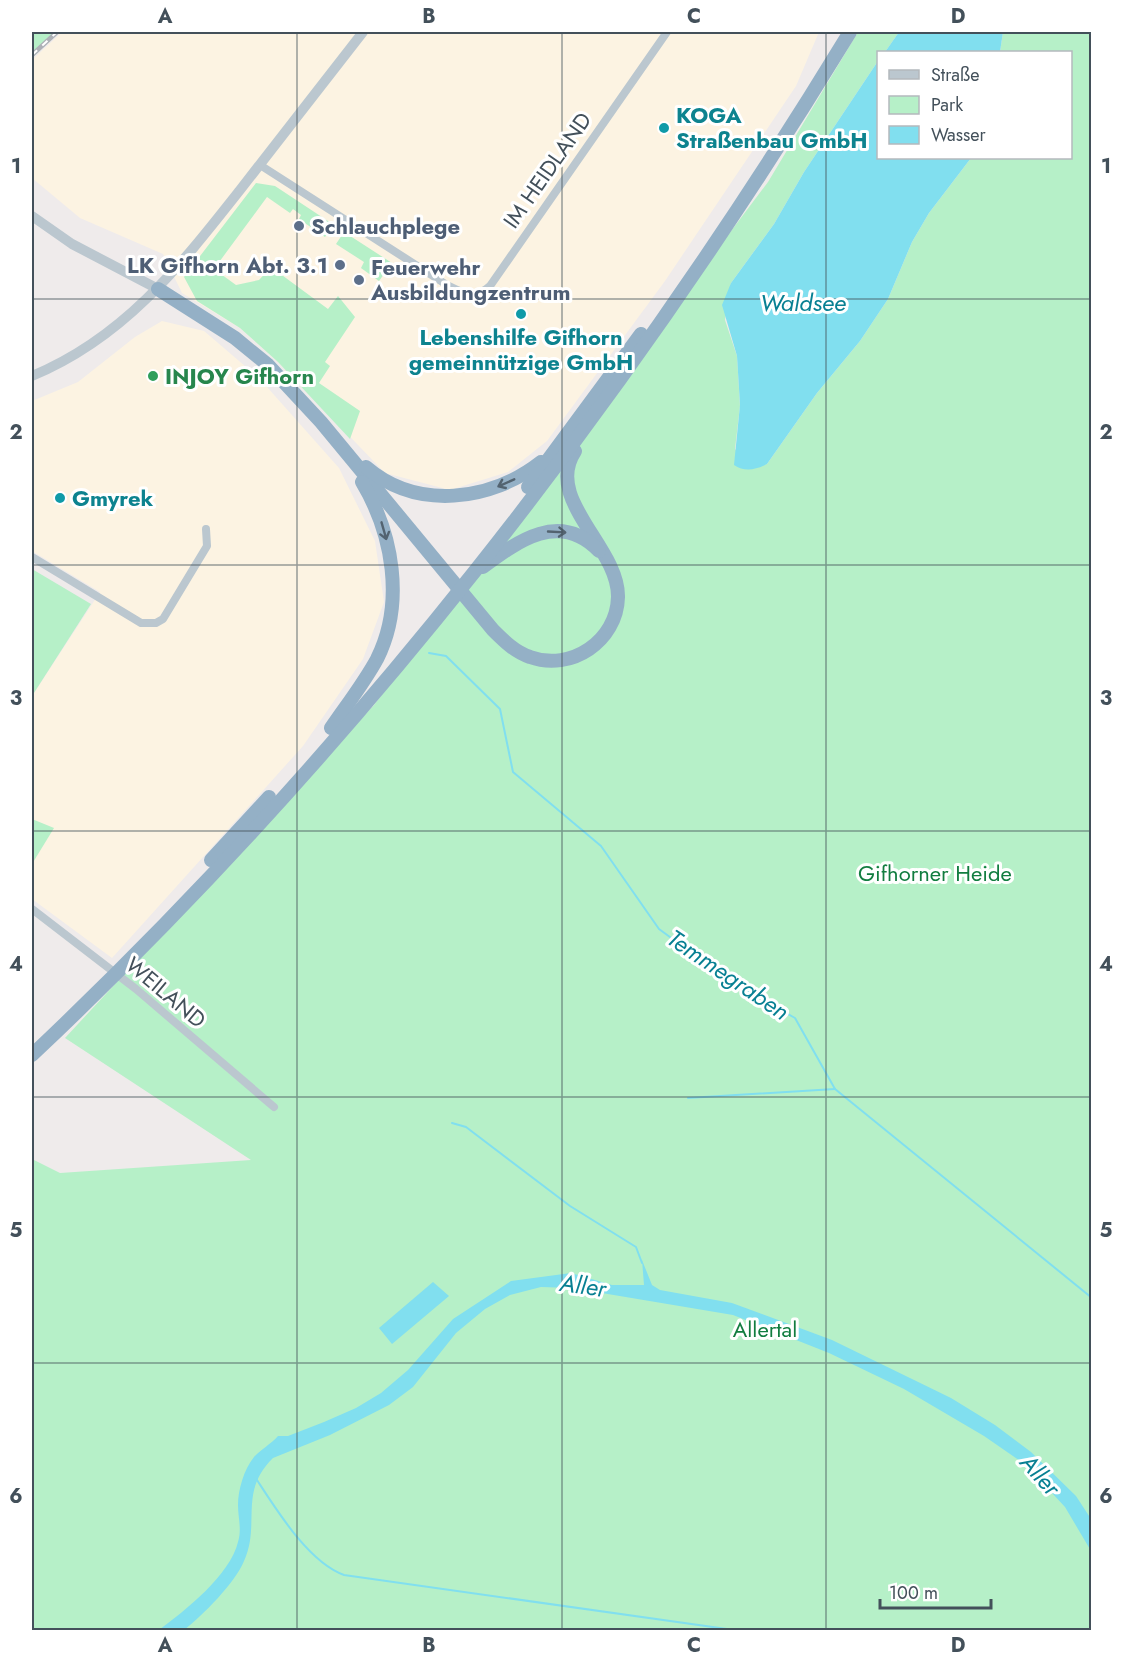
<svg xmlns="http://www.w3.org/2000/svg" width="1123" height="1662" font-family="Jost,sans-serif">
<rect width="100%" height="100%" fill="#efebeb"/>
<g fill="#fcf3e2">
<polygon points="62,32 819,32 796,86 665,281 547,441 508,472 450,490 385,473 278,362 240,328 182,293 163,254 80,218 32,178 32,60"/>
<polygon points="162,321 204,331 259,378 339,468 375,541 384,602 363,659 303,746 112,958 32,899 32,696 100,592 32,551 32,401 78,382 135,337"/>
</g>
<g fill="#b6f0c8">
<polygon points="32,32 59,32 32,58"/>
<polygon points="858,32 899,32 885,52 878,52 878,61 804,172 774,224 731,283 725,320 737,356 740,406 735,449 750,469 767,464 817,393 860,341 888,299 912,242 929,213 971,158 1070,158 1070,52 1000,52 1003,32 1091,32 1091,1630 32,1630 32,1159 60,1173 251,1160 65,1038 374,705 768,182"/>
<polygon points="256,183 275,186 334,225 325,237 299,219 301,215 293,209 290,213 267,197 214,269 236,285 259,280 271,267 328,309 338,296 355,317 325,362 330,366 319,383 360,411 350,439 278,362 240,328 197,301 184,277"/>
<polygon points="344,232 392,263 379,281 361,268 364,262 336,244"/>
<polygon points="32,569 91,604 32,696"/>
<polygon points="32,819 54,828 32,864"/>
</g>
<g fill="#81dfef">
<polygon points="899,32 1003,32 1000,52 885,52"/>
<path d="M878 61V158H971L929 213 912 242 888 299 860 341 817 393 767 464C756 470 744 472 734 465L740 405 737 356 722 305 731 283 774 224 804 172Z"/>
<path d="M642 1260 652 1285 660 1290 732 1303 832 1340 951 1398 995 1425 1031 1452 1076 1496 1091 1519V1551L1065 1507 1026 1465 984 1436 904 1389 829 1353 733 1315 572 1288 541 1287 510 1295 485 1309 456 1333 413 1387 389 1405 330 1435 273 1458C238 1492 261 1524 244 1561 235 1583 203 1615 184 1630H159C186 1610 230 1575 238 1542 242 1529 238 1518 238 1505 238 1490 244 1469 254 1457 260 1450 271 1444 278 1436H288L324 1422 356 1408 381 1393 408 1370 453 1319 511 1281 571 1273 612 1285H644Z"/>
<polygon points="433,1282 449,1296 392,1344 379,1328"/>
</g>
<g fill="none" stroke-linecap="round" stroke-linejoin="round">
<g stroke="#81dfef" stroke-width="2">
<polyline points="429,653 446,656 500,709 513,772 601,846 659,929 727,979 795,1018 835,1089 1092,1298"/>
<polyline points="688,1098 835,1089"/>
<polyline points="452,1123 466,1127 570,1206 636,1247 642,1263"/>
<path d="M255 1477C276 1509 308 1562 344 1575L734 1630"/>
</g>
<g stroke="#bbc7cf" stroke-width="8">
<path d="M260 165 447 285C463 293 475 300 490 286L667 32"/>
<polyline points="32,557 141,623 156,623 163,619 207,546 206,529"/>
<polyline points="32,909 136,989 274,1107"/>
</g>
<g stroke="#bbc7cf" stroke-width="10">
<polyline points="32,216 72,244 158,289"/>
<path d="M32 376C124 338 180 266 240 190 281 138 322 84 363 32"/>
</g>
<g stroke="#94b0c6" stroke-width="14">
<path d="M158 289 235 338 268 365 321 422 493 630C504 641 515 652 530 657 571 672 617 641 618 597 619 547 543 499 575 451"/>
<path d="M366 467C417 511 491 501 541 462"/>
<polyline points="528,487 641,334"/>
<path d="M483 567C518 541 560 510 599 551"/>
<path d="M331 728C346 706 364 683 377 659 405 603 393 534 362 482"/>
<polyline points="211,860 269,797"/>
<path d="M32 1055C350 755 623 405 850 32"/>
</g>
<g stroke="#adb1b7" stroke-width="4.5">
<polyline id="rail" points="32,55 57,32"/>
</g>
<use href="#rail" stroke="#fff" stroke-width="2" stroke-dasharray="7" stroke-linecap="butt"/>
</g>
<defs><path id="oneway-shaft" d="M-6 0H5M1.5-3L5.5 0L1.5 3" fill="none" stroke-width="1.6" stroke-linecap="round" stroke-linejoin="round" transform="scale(1.5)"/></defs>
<g stroke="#536370">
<use href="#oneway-shaft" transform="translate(506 483) rotate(156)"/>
<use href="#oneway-shaft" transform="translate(384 531) rotate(74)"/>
<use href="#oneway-shaft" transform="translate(557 532) rotate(3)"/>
</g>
<path fill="none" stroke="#43505a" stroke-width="1.5" stroke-opacity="0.55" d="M297 32V1630M562 32V1630M826 32V1630M32 299H1092M32 565H1092M32 831H1092M32 1097H1092M32 1363H1092"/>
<g fill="#0f9aa8" stroke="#fff" stroke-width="2">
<circle cx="664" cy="128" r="6"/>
<circle cx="521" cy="314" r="6"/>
<circle cx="60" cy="498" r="6"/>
</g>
<g fill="#5c6f8a" stroke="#fff" stroke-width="2">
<circle cx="299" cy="226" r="6"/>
<circle cx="340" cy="265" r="6"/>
<circle cx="359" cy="280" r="6"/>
</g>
<circle fill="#2e9e5b" stroke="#fff" stroke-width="2" cx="153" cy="376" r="6"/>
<g text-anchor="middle" stroke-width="6" stroke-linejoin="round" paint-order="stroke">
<g font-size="22" font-weight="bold" fill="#0d838f" stroke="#fff" text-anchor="start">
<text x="676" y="123">KOGA<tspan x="676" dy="25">Straßenbau GmbH</tspan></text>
<text x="521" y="345" text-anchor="middle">Lebenshilfe Gifhorn<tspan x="521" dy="25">gemeinnützige GmbH</tspan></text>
<text x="72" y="506">Gmyrek</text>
</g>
<g font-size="22" fill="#43505a" stroke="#fff">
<text transform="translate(547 170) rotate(-55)" y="8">IM HEIDLAND</text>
<text transform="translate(166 992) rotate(40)" y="8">WEILAND</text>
</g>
<g font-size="22" font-weight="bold" fill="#4e5e75" stroke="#fff" text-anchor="start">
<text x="311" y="234">Schlauchplege</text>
<text x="328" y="273" text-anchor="end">LK Gifhorn Abt. 3.1</text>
<text x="371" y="275">Feuerwehr<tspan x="371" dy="25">Ausbildungzentrum</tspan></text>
</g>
<g font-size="22" font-weight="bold" fill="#27864d" stroke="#fff" text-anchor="start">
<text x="165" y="384">INJOY Gifhorn</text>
</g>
<g font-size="22" fill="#127d40" stroke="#fff">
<text x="935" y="881">Gifhorner Heide</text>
<text x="765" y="1337">Allertal</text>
</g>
<g font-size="24" font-style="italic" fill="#088093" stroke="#fff">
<text x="803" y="311">Waldsee</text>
<text transform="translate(728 975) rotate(34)" y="8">Temmegraben</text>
<text transform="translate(583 1286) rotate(8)" y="8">Aller</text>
<text transform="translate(1040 1475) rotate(48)" y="8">Aller</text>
</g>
</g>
<rect width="1123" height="1662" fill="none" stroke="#ffffff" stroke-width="66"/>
<rect x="877" y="51" width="195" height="108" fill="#ffffff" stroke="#b4b9bd" stroke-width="1.5"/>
<rect x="889" y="70" width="30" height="9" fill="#bbc7cf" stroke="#b4b9bd" stroke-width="1.5"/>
<text x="931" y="81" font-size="18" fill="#43505a">Straße</text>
<rect x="889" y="96" width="30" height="18" fill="#b6f0c8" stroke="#b4b9bd" stroke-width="1.5"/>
<text x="931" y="111" font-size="18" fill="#43505a">Park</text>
<rect x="889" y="126" width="30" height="18" fill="#81dfef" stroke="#b4b9bd" stroke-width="1.5"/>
<text x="931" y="141" font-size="18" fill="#43505a">Wasser</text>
<path d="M880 1599v9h111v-9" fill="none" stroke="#43505a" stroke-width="3"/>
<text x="889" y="1599" font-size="18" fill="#43505a" stroke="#ffffff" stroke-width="4.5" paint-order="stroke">100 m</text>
<rect x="33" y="33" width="1057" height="1596" fill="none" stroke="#43505a" stroke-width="2"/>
<g font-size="20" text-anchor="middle" font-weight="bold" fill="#43505a">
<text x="165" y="23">A</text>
<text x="429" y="23">B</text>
<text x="694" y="23">C</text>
<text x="958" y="23">D</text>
<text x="16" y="173">1</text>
<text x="1106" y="173">1</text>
<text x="16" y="439">2</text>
<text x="1106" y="439">2</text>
<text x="16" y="705">3</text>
<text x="1106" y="705">3</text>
<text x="16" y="971">4</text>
<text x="1106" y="971">4</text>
<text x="16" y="1237">5</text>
<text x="1106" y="1237">5</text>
<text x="16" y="1503">6</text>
<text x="1106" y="1503">6</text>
<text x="165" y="1652">A</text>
<text x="429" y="1652">B</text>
<text x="694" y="1652">C</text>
<text x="958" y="1652">D</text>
</g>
</svg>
